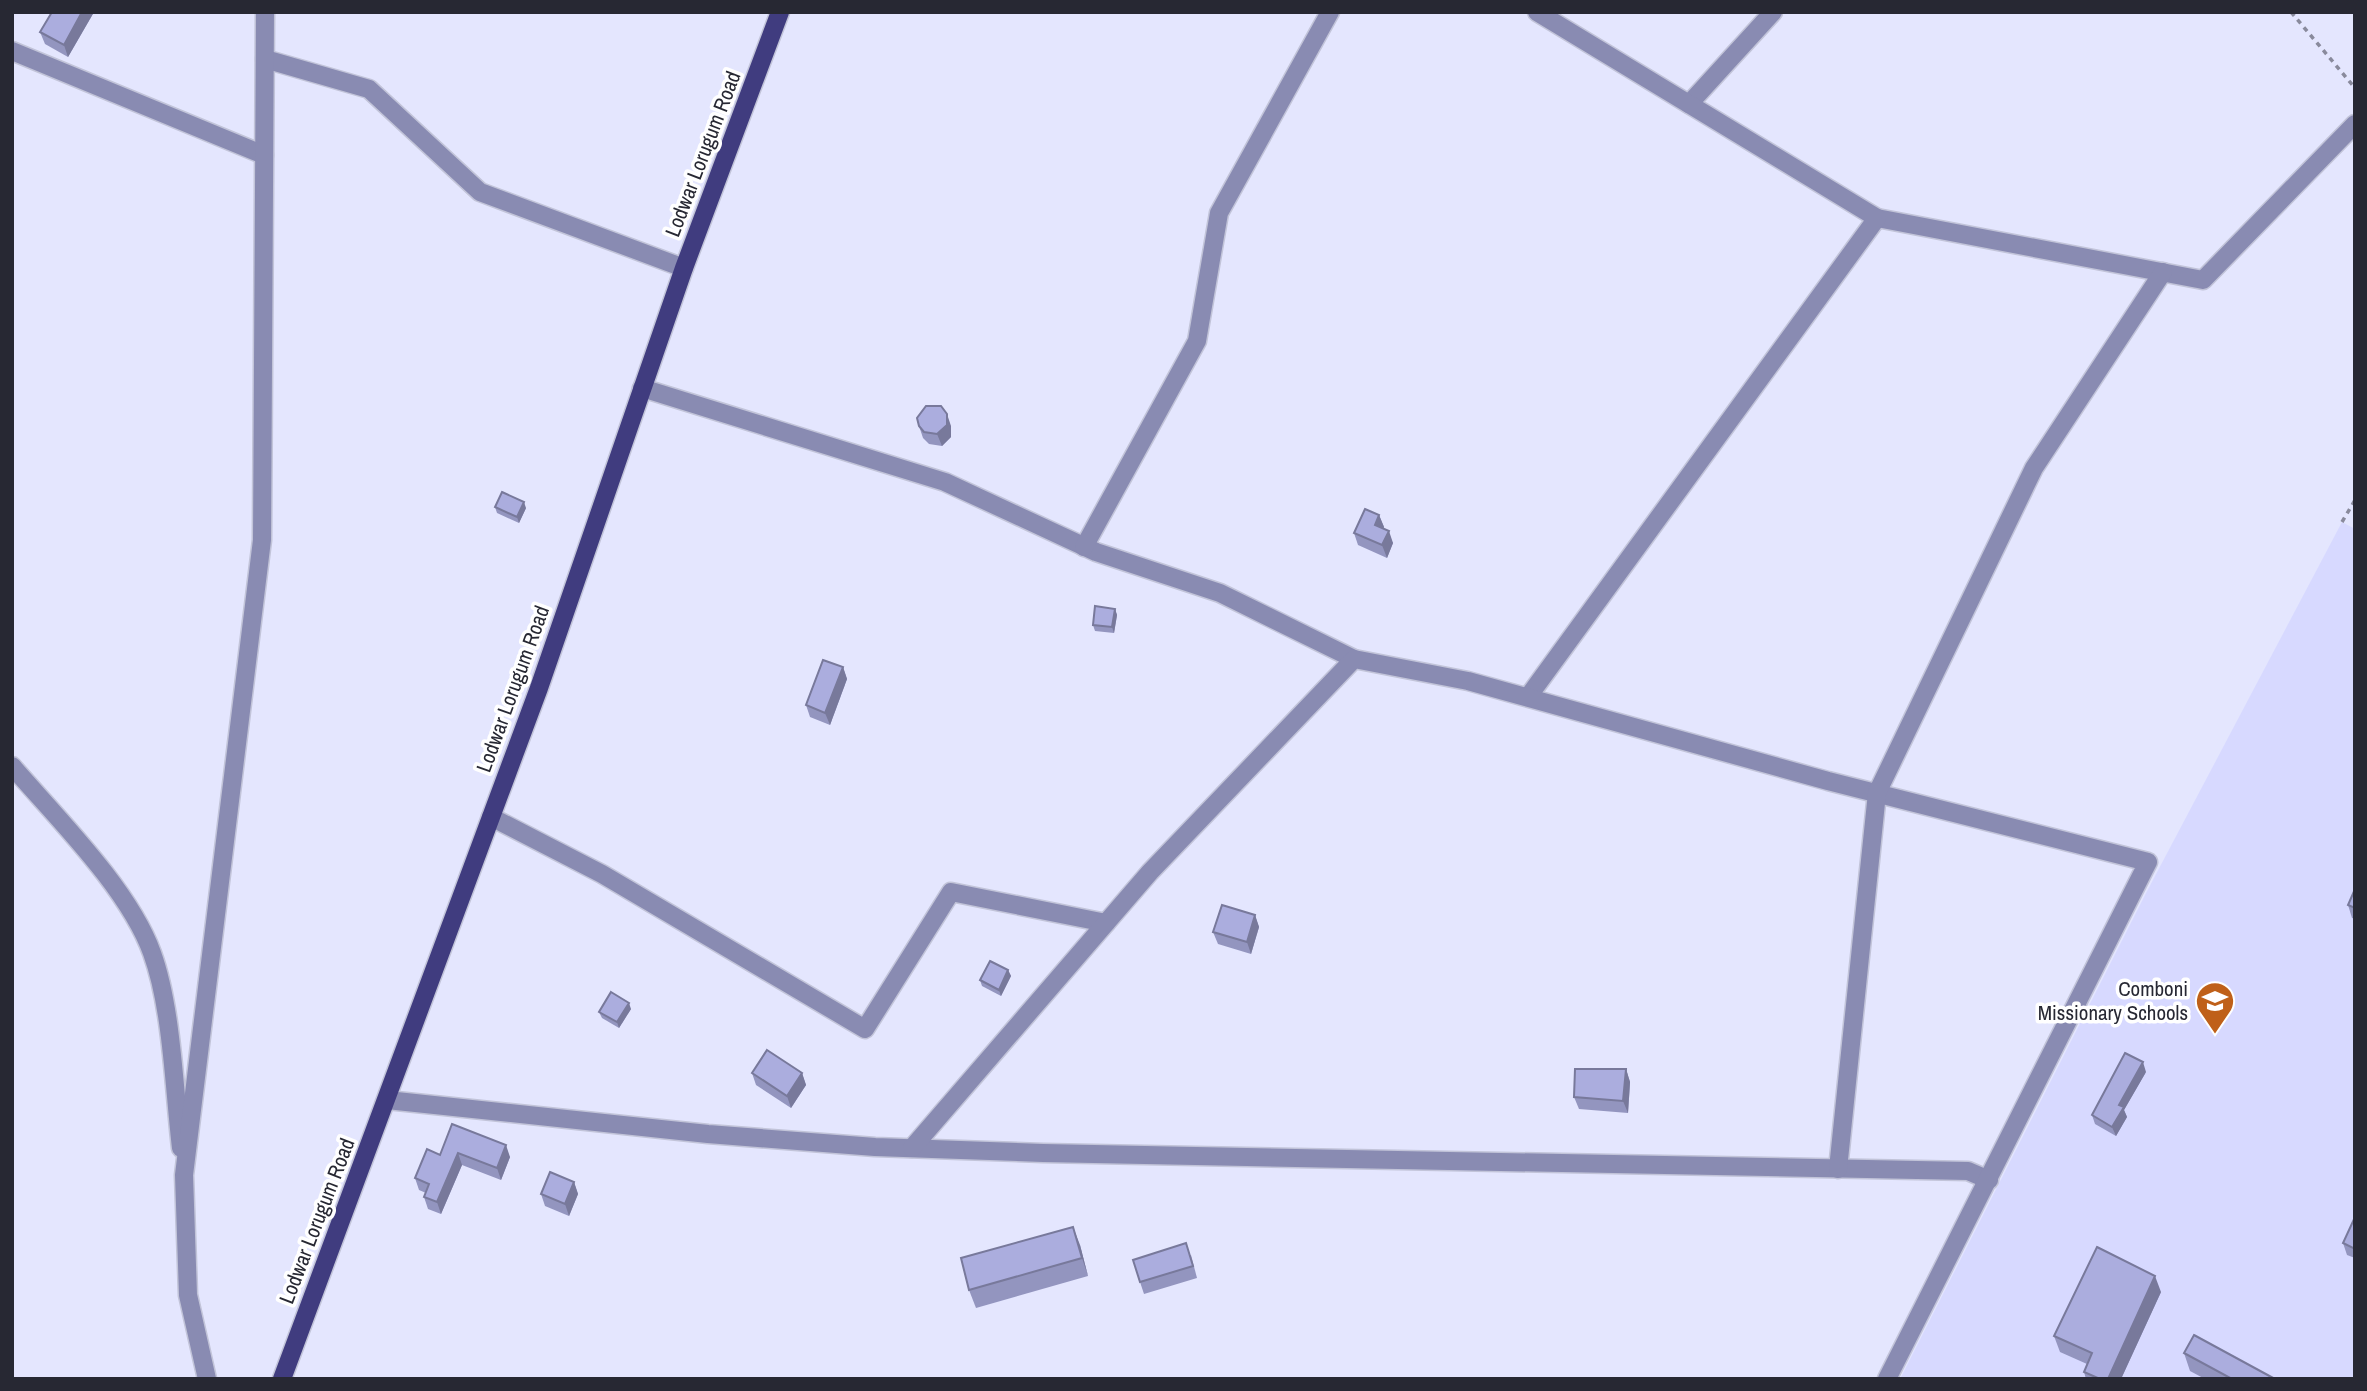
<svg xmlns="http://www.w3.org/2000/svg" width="2367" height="1391" font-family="'Archivo Narrow',sans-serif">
<rect width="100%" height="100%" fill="#e4e6fe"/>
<polygon fill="#d7d9ff" points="2342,522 2355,529 2355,1379 1900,1379 2145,895"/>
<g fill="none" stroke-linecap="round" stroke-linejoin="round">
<g stroke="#c2c4d9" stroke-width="21">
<g id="minor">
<polyline points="12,51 264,155"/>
<polyline points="265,59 369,89 480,192 684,268"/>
<polyline points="1689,104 1773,12"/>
<polyline points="1877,218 2203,280 2355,124"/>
<polyline points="642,388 945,482 1096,552 1220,593 1354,659"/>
<polyline points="1084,547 1197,341 1219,213 1330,12"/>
<polyline points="1528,697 1877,218 1537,12"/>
<path d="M12 766C57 818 129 889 152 953 172 1008 174 1088 181 1148"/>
<polyline points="491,817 602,874 865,1029 951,892 1106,923"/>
<polyline points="387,1100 708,1134 875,1147 1043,1153 1968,1171 1989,1180"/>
<polyline points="912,1148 1150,872 1354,659 1468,681 1828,781 2148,862 1887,1379"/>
<polyline points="1838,1169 1877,793 2034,468 2163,272"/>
<polyline points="207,1379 188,1295 184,1175 262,540 265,12"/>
</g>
</g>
<g stroke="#c2c4d9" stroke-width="21">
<polyline id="major" points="282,1379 539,688 684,268 780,12"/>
</g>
<g stroke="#898a9c" stroke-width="3.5" stroke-dasharray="5 5" stroke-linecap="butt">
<polyline points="2291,12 2355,88"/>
<polyline points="2342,522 2355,500"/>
</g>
<use href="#minor" stroke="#898bb2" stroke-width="18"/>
<use href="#major" stroke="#403c7f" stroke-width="18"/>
</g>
<g fill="#9395bf">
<polygon points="94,12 68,57 45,44 40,32"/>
<polygon points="919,426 951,426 951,437 942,446 929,444 923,438"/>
<polygon points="495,507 526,508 519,523 497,513"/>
<polygon points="1379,515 1384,527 1383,529 1393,543 1387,558 1358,545 1354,533"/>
<polygon points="1115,609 1117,615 1114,633 1095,631 1093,625"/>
<polygon points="843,667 847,679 830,725 810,717 806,705"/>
<polygon points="2355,889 2355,919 2352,918 2348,905"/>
<polygon points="1255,915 1259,927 1251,954 1218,944 1213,932"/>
<polygon points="1008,970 1011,976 1001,996 982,986 980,980"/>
<polygon points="631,1009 619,1028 602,1018 599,1012"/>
<polygon points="1626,1069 1630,1082 1628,1113 1579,1109 1574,1097"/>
<polygon points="2146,1072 2124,1110 2127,1117 2116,1136 2095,1124 2092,1115"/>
<polygon points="752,1073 802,1073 806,1085 791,1108 756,1085"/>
<polygon points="452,1124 510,1157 501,1180 462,1165 441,1214 428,1209 424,1197 426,1193 419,1190 415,1178 440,1155"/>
<polygon points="574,1182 578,1194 569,1216 545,1206 541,1194"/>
<polygon points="2355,1217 2355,1258 2347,1255 2343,1243"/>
<polygon points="1080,1245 1088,1276 976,1308 969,1290"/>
<polygon points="1191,1255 1197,1278 1144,1294 1140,1282"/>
<polygon points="2161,1292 2121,1379 2086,1379 2084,1372 2087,1364 2060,1352 2054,1336"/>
<polygon points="2184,1353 2275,1379 2205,1379 2190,1371"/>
</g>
<g fill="#78799b">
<polygon points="82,12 94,12 68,57 64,45"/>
<polygon points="947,414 951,426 951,437 942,446 937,434"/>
<polygon points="524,502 526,508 519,523 517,517"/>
<polygon points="1379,515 1384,527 1379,537 1375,525"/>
<polygon points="1389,531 1393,543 1387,558 1382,545"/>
<polygon points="1115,609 1117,615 1114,633 1112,627"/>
<polygon points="843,667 847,679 830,725 825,713"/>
<polygon points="1255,915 1259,927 1251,954 1247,942"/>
<polygon points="1008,970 1011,976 1001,996 999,990"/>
<polygon points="629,1003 631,1009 619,1028 617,1022"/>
<polygon points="2143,1062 2146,1072 2124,1110 2127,1117 2116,1136 2112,1127 2119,1105"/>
<polygon points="1626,1069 1630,1082 1628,1113 1623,1101"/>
<polygon points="802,1073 806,1085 791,1108 787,1096"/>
<polygon points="506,1145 510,1157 501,1180 497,1168"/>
<polygon points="458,1153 462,1165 441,1214 437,1202"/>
<polygon points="574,1182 578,1194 569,1216 565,1204"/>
<polygon points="1073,1227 1080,1245 1088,1276 1082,1258"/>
<polygon points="2155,1276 2161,1292 2121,1379 2108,1379"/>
</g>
<g fill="#abadde" stroke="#78799b" stroke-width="2">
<polygon points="52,12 82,12 64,45 40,32"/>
<polygon points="926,406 941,406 947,414 947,425 937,434 924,432 919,426 917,418"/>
<polygon points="502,492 524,502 517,517 495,507"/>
<polygon points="1365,509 1379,515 1375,525 1389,531 1382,545 1354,533"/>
<polygon points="1095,606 1115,609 1112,627 1093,625"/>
<polygon points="823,660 843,667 825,713 806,705"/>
<polygon points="2355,889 2355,908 2348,905"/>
<polygon points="1222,905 1255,915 1247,942 1213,932"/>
<polygon points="990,961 1008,970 999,990 980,980"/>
<polygon points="611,992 629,1003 617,1022 599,1012"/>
<polygon points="767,1050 802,1073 787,1096 752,1073"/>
<polygon points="2125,1053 2143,1062 2119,1105 2124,1107 2112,1127 2092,1115"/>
<polygon points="1575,1069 1626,1069 1623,1101 1574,1097"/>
<polygon points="452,1124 506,1145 497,1168 458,1153 437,1202 424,1197 429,1184 415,1178 427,1149 440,1155"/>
<polygon points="550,1172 574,1182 565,1204 541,1194"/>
<polygon points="2355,1217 2355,1249 2343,1243"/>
<polygon points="1073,1227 1082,1258 969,1290 961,1258"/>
<polygon points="1186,1243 1193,1266 1140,1282 1133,1260"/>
<polygon points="2097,1247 2155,1276 2108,1379 2100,1379 2084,1372 2092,1353 2054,1336"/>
<polygon points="2194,1335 2275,1379 2232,1379 2184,1353"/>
</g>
<defs>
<g id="school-pin" transform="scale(2.0125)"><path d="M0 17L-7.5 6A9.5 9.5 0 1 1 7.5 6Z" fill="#bf6019" stroke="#fff"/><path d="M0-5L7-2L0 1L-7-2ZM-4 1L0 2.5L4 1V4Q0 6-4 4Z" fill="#fff"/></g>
</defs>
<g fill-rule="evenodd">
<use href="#school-pin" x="2215" y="1001"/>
</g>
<g text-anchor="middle" stroke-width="7" stroke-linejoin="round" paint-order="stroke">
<g font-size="21" fill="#272833" stroke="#fff">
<text transform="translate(703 154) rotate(-69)" y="7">Lodwar Lorugum Road</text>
<text transform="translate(513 689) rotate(-70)" y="7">Lodwar Lorugum Road</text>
<text transform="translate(317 1221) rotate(-69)" y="7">Lodwar Lorugum Road</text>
</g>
<g font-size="21" fill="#272833" stroke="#fff" text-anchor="end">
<text x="2188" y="996">Comboni<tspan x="2188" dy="24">Missionary Schools</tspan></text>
</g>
</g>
<rect width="2367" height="1391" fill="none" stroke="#272833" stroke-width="28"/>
</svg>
